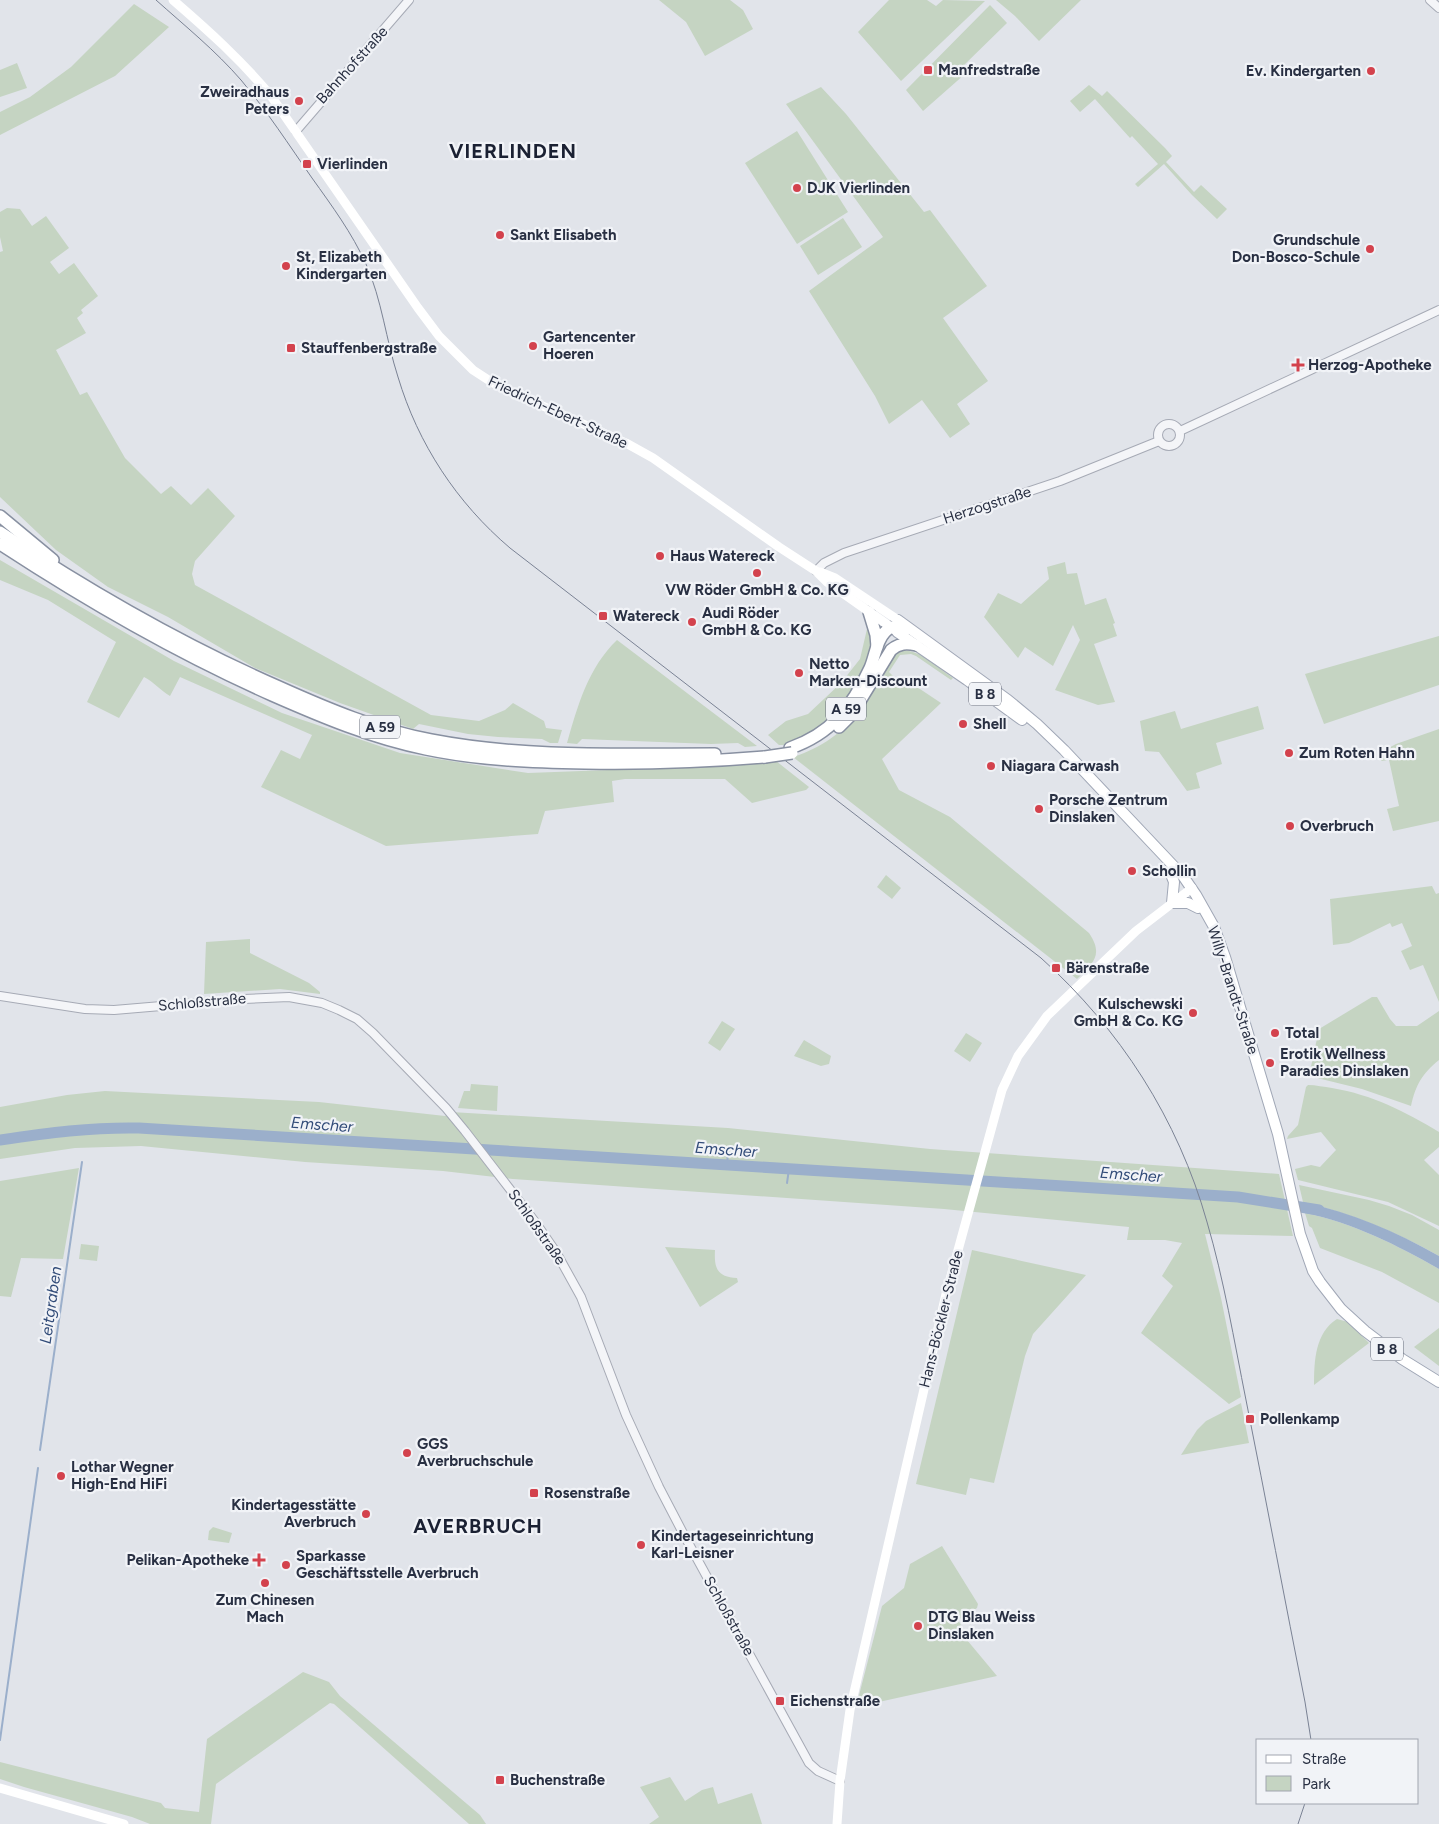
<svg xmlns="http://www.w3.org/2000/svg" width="1439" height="1824" font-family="Figtree,sans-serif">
<rect width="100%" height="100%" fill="#e1e4ea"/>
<g fill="#c5d4c2">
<polygon points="659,0 730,0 743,10 753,29 705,56 686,22"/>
<polygon points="889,0 927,0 936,6 943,0 985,1 901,81 858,32"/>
<polygon points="996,0 1081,0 1039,41 1015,16"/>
<polygon points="134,4 169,27 115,76 0,135 0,112 30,97 71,67"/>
<polygon points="990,5 1007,23 962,67 965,74 923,111 906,90"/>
<polygon points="17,63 27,88 0,97 0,70"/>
<polygon points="1089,85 1102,96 1107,91 1165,148 1172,156 1166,162 1194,192 1201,185 1227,209 1217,219 1192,195 1164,164 1138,187 1135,184 1158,164 1132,136 1130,138 1095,99 1080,112 1070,101"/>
<polygon points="821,87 846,114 924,212 930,210 987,286 943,318 988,381 957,404 970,424 950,438 922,400 889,424 875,396 809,291 883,237 786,104"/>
<polygon points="797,131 848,212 797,244 745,163"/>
<polygon points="7,208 20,209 32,226 46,216 69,248 50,262 59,274 74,263 98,296 81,310 83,313 77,318 86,333 56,350 80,395 87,392 125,458 161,494 171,486 191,505 208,488 235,516 195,561 192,574 195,585 431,715 479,721 505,710 513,703 544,721 546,728 562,730 558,743 550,743 542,739 498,737 468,734 419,724 413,729 340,703 255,668 168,617 108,587 56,550 0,497 0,252 3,251 0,237 0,212"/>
<polygon points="843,218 862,247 818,275 800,246"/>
<path d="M0 560 174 661 282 713 400 753 528 773 742 765 776 761 809 787 806 790 752 803 725 779H625L612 781 614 802 545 811 538 834 386 846 261 787 281 750 300 759 312 735 180 677 170 696C160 690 154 682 144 677L119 718 87 702 116 642 48 600 0 580Z"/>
<polygon points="1065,562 1067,574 1077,573 1085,605 1106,598 1115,623 1113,624 1117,636 1094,644 1115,702 1098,705 1055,690 1080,640 1073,625 1053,666 1025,647 1018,658 984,617 998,593 1021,604 1049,579 1047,567"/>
<polygon points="867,629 873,631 874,643 858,685 827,725 789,745 779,745 768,735 786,721 808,714 841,683 860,659"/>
<polygon points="1439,636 1439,685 1324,724 1305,674"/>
<path d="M617 640 757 746 745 747 738 743 711 744 582 739 577 744 567 743C578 705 588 668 617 640Z"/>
<path d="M898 649C903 652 908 650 913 652 927 656 941 670 953 678L951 680 916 656 911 654 900 655 889 672 898 681 902 677 941 703 882 759 899 790 950 817 1089 933C1104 955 1093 963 1077 979L793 757C853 738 868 697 898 649Z"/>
<polygon points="1258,706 1264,729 1216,743 1222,764 1196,773 1200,788 1187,791 1159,752 1145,751 1140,721 1175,711 1181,729"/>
<polygon points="1439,729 1439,821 1393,831 1387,809 1399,806 1389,760 1381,761 1383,751 1396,744"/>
<polygon points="886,875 901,888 892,899 877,887"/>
<polygon points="1432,886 1436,894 1439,893 1439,1002 1423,965 1410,970 1402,953 1401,951 1412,946 1402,923 1392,927 1390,923 1349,943 1333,945 1330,899"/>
<polygon points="250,939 250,953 309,983 320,992 320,994 280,989 204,994 206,942"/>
<path d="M1372 997H1377L1390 1019 1396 1026H1417L1439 1011V1060C1422 1074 1416 1084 1411 1106L1362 1089 1309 1076 1319 1029Z"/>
<polygon points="722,1021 735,1029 720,1051 708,1043"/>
<polygon points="966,1033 982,1043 970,1062 954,1051"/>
<polygon points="804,1040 831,1056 829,1064 821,1066 794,1056"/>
<polygon points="471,1084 498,1086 497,1111 458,1108 464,1091 470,1091"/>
<path d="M1308 1085C1316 1085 1324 1087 1332 1088 1373 1095 1404 1111 1439 1132V1147L1424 1160 1439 1175V1226L1388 1202 1298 1180 1295 1169 1311 1165 1320 1167 1336 1150 1321 1132 1287 1139 1288 1136 1298 1125 1306 1087Z"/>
<polygon points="105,1091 319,1102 445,1116 451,1112 728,1128 930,1149 1279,1174 1293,1236 1205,1234 1221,1298 1241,1397 1229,1404 1141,1333 1173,1286 1162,1276 1182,1243 1165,1240 1127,1240 1129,1227 944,1209 513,1179 443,1171 305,1162 141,1146 75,1148 0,1159 0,1107 67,1095"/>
<polygon points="79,1168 63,1259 21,1258 11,1297 0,1296 0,1181"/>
<path d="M1299 1185 1369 1200 1389 1206 1412 1215 1439 1230V1256C1397 1232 1350 1213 1303 1202Z"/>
<path d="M1305 1213C1353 1223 1397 1245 1439 1269V1303L1382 1272 1320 1248 1312 1228 1309 1226Z"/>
<polygon points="81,1244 99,1246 97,1261 79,1259"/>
<path d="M665 1247 715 1250C714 1268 717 1277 737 1278L738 1282 700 1307Z"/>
<polygon points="972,1250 1086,1275 1033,1334 1025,1356 994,1483 970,1478 966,1495 916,1484"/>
<path d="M1337 1319 1348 1322 1369 1343 1314 1385C1314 1361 1315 1333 1337 1319Z"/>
<polygon points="1439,1328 1439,1366 1414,1347"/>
<polygon points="1241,1403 1249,1443 1181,1455 1197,1430 1206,1421"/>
<polygon points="213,1527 232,1533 229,1543 208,1540 209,1531"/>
<polygon points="942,1546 978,1604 977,1608 958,1620 961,1625 957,1628 997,1676 856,1707 882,1606 904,1588 910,1564"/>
<polygon points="303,1672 329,1682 340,1696 480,1815 486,1824 469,1824 334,1704 330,1703 216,1784 211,1824 150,1824 132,1817 24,1787 0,1779 0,1762 161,1803 165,1808 199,1812 207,1739"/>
<polygon points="670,1777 685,1801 702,1790 713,1787 718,1804 752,1793 762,1824 649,1824 659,1817 640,1787"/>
</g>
<path fill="#9bafcb" d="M1303 1202C1352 1213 1395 1231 1439 1256V1269C1397 1245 1353 1223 1305 1213Z"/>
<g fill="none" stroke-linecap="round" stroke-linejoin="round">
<g stroke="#9bafcb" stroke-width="2">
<polyline points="727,1165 728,1152"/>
<polyline points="787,1183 789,1169"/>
<polyline points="40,1450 82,1162"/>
<polyline points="0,1740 38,1468"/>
</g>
<path stroke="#9bafcb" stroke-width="11" d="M0 1140C47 1133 92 1127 139 1128L1238 1197 1319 1210"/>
<g stroke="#a6aab5" stroke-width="10">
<g id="tertiary">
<polyline points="1430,0 1439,8"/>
<polyline points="296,131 409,0"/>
<circle cx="1169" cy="435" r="11"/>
<polyline points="1180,431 1439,310"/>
<polyline points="816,571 824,563 844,553 1060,481 1159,441"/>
<polyline points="0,996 85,1009 114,1010 244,999 289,997 322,1003 339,1010 357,1019 373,1033 446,1108 465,1131 536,1223 556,1252 581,1297 626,1415 659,1487 684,1535 809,1763 818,1771 840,1781"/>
</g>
</g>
<g stroke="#a0a7b6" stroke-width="12">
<g id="primary">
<polyline points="898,620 1008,700 1037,724 1064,750 1183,876 1196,895 1214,927 1225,957 1278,1134 1300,1234 1313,1271 1320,1282 1341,1309 1365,1331 1402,1359 1439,1382"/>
<polyline points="898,621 897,632 967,680 1022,720"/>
<polyline points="1170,872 1174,882 1172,903 1188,903 1198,908"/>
</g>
</g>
<g stroke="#8890a1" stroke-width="14">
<g id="motorway">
<polyline points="0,516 53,560"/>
<path d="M0 532C89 591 181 644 279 687 328 709 378 730 431 740 524 758 621 754 715 754"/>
<path d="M0 544C87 601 177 653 272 695 322 717 372 738 426 749 478 760 532 762 585 763 645 764 705 762 765 757"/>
<polyline points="869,612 876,635 877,647"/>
<path d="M839 727 852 714 891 650C899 643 907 643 916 645"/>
<path d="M790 748C831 734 852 707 870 668 875 657 876 641 885 632 892 625 897 625 905 630"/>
</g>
</g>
<use href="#tertiary" stroke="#f4f5f8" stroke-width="8"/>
<g stroke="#fff" stroke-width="9">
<path d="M173 0C209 31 241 60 271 96L418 308 439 336 473 370 493 383 518 395 626 443 653 458 779 547 816 571 827 582 895 630"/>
<polyline points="820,572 835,578 898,620"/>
<polyline points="0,1788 124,1824"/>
<polyline points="837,1824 840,1781 850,1710 946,1294 1002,1090 1018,1056 1047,1016 1136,931 1192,888"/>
</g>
<use href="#primary" stroke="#fff" stroke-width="10"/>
<use href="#motorway" stroke="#fff" stroke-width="11"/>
<g stroke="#7a8294" stroke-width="1">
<path d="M156 0C185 26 216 51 241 80 267 111 289 145 312 178 332 206 352 233 366 264 382 300 386 340 398 377 418 444 457 503 510 548L1041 958C1120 1029 1178 1119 1207 1222 1224 1280 1234 1340 1246 1400 1266 1500 1285 1601 1305 1702L1311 1740"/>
<polyline points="1298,1824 1305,1803"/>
</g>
<g stroke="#8890a1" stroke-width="14" stroke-linecap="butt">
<polyline id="motorway-bridge" points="765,757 792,753"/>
</g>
<use href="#motorway-bridge" stroke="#fff" stroke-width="11"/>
</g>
<g fill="#d3424d" stroke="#f1f3f7" stroke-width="2">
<rect x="923" y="65" width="10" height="10" rx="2.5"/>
<circle cx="1371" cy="71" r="5"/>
<circle cx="299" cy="101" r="5"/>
<rect x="302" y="159" width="10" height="10" rx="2.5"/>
<circle cx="797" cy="188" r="5"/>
<circle cx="500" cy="235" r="5"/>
<circle cx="1370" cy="249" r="5"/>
<circle cx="286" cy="266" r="5"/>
<circle cx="533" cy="346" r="5"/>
<rect x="286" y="343" width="10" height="10" rx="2.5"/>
<path d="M1295.5 357.5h5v5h5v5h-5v5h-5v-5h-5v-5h5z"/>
<circle cx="660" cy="556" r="5"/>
<circle cx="757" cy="573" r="5"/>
<rect x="598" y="611" width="10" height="10" rx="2.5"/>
<circle cx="692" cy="622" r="5"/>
<circle cx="799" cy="673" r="5"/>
<circle cx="963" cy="724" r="5"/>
<circle cx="1289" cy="753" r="5"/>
<circle cx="991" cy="766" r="5"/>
<circle cx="1039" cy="809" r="5"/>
<circle cx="1290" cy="826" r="5"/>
<circle cx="1132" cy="871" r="5"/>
<rect x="1051" y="963" width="10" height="10" rx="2.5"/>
<circle cx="1193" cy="1013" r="5"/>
<circle cx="1275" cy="1033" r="5"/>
<circle cx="1270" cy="1063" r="5"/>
<rect x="1245" y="1414" width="10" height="10" rx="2.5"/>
<circle cx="407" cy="1453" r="5"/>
<circle cx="61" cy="1476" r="5"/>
<rect x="529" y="1488" width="10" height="10" rx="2.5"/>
<circle cx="366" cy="1514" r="5"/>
<circle cx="641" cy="1545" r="5"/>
<path d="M256.5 1552.5h5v5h5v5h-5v5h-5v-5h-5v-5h5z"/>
<circle cx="286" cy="1565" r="5"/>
<circle cx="265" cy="1583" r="5"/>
<circle cx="918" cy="1626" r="5"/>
<rect x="775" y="1696" width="10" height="10" rx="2.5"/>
<rect x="495" y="1775" width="10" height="10" rx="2.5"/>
</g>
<g text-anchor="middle" stroke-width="4.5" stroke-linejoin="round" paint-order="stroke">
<g fill="#f1f3f7" stroke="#656a79" stroke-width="1">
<rect x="969" y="682.5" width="32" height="23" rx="4"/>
<rect x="826" y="697.5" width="40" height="23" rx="4"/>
<rect x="360" y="715.5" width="40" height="23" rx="4"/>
<rect x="1371" y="1337.5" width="32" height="23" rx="4"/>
</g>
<g font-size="14" font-weight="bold" fill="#293043">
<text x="985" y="699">B 8</text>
<text x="846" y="714">A 59</text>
<text x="380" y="732">A 59</text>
<text x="1387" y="1354">B 8</text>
</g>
<g font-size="15" fill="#293043" stroke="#f1f3f7">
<text transform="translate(352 65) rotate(-48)" y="5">Bahnhofstraße</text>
<text transform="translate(558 412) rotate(25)" y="5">Friedrich-Ebert-Straße</text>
<text transform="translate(987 505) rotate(-18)" y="5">Herzogstraße</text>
<text transform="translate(1233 990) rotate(72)" y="5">Willy-Brandt-Straße</text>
<text transform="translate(202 1002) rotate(-5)" y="5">Schloßstraße</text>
<text transform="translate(537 1227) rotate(55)" y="5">Schloßstraße</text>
<text transform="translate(941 1319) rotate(-76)" y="5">Hans-Böckler-Straße</text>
<text transform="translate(729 1616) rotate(61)" y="5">Schloßstraße</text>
</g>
<g font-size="15" font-weight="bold" fill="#293043" stroke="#f1f3f7" text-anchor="start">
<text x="938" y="75">Manfredstraße</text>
<text x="1361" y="76" text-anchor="end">Ev. Kindergarten</text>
<text x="289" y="97" text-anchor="end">Zweiradhaus<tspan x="289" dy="17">Peters</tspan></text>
<text x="317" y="169">Vierlinden</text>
<text x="807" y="193">DJK Vierlinden</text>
<text x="510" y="240">Sankt Elisabeth</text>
<text x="1360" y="245" text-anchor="end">Grundschule<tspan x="1360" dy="17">Don-Bosco-Schule</tspan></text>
<text x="296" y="262">St, Elizabeth<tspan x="296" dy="17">Kindergarten</tspan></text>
<text x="543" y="342">Gartencenter<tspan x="543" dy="17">Hoeren</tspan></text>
<text x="301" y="353">Stauffenbergstraße</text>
<text x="1308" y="370">Herzog-Apotheke</text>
<text x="670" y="561">Haus Watereck</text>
<text x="757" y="595" text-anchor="middle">VW Röder GmbH &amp; Co. KG</text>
<text x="702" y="618">Audi Röder<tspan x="702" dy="17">GmbH &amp; Co. KG</tspan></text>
<text x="613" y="621">Watereck</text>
<text x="809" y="669">Netto<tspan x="809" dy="17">Marken-Discount</tspan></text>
<text x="973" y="729">Shell</text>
<text x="1299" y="758">Zum Roten Hahn</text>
<text x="1001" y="771">Niagara Carwash</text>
<text x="1049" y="805">Porsche Zentrum<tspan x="1049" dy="17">Dinslaken</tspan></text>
<text x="1300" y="831">Overbruch</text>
<text x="1142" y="876">Schollin</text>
<text x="1066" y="973">Bärenstraße</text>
<text x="1183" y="1009" text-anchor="end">Kulschewski<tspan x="1183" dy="17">GmbH &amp; Co. KG</tspan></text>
<text x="1285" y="1038">Total</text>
<text x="1280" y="1059">Erotik Wellness<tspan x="1280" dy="17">Paradies Dinslaken</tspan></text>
<text x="1260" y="1424">Pollenkamp</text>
<text x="417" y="1449">GGS<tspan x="417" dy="17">Averbruchschule</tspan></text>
<text x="71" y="1472">Lothar Wegner<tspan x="71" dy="17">High-End HiFi</tspan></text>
<text x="544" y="1498">Rosenstraße</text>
<text x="356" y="1510" text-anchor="end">Kindertagesstätte<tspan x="356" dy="17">Averbruch</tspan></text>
<text x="651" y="1541">Kindertageseinrichtung<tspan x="651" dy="17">Karl-Leisner</tspan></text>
<text x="296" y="1561">Sparkasse<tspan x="296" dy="17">Geschäftsstelle Averbruch</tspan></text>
<text x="249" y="1565" text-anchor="end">Pelikan-Apotheke</text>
<text x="265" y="1605" text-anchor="middle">Zum Chinesen<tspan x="265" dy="17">Mach</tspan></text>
<text x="928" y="1622">DTG Blau Weiss<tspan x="928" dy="17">Dinslaken</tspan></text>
<text x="790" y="1706">Eichenstraße</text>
<text x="510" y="1785">Buchenstraße</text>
</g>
<g font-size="16" font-style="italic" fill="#314b78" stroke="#f1f3f7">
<text transform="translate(322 1124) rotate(4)" y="6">Emscher</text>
<text transform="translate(726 1149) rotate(4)" y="6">Emscher</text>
<text transform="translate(1131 1174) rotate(4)" y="6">Emscher</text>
<text transform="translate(50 1305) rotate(-82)" y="6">Leitgraben</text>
</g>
<g font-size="20" font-weight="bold" letter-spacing="1" fill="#1b2133" stroke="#f1f3f7">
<text x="513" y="158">VIERLINDEN</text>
<text x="478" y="1533">AVERBRUCH</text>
</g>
</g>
<rect x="1256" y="1739" width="162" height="65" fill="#f1f3f7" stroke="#a1a5af"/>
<rect x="1266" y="1755" width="25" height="8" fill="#ffffff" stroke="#a1a5af"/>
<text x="1302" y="1764" font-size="15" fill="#293043">Straße</text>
<rect x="1266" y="1776" width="25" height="15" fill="#c5d4c2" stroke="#a1a5af"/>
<text x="1302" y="1789" font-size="15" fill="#293043">Park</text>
</svg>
